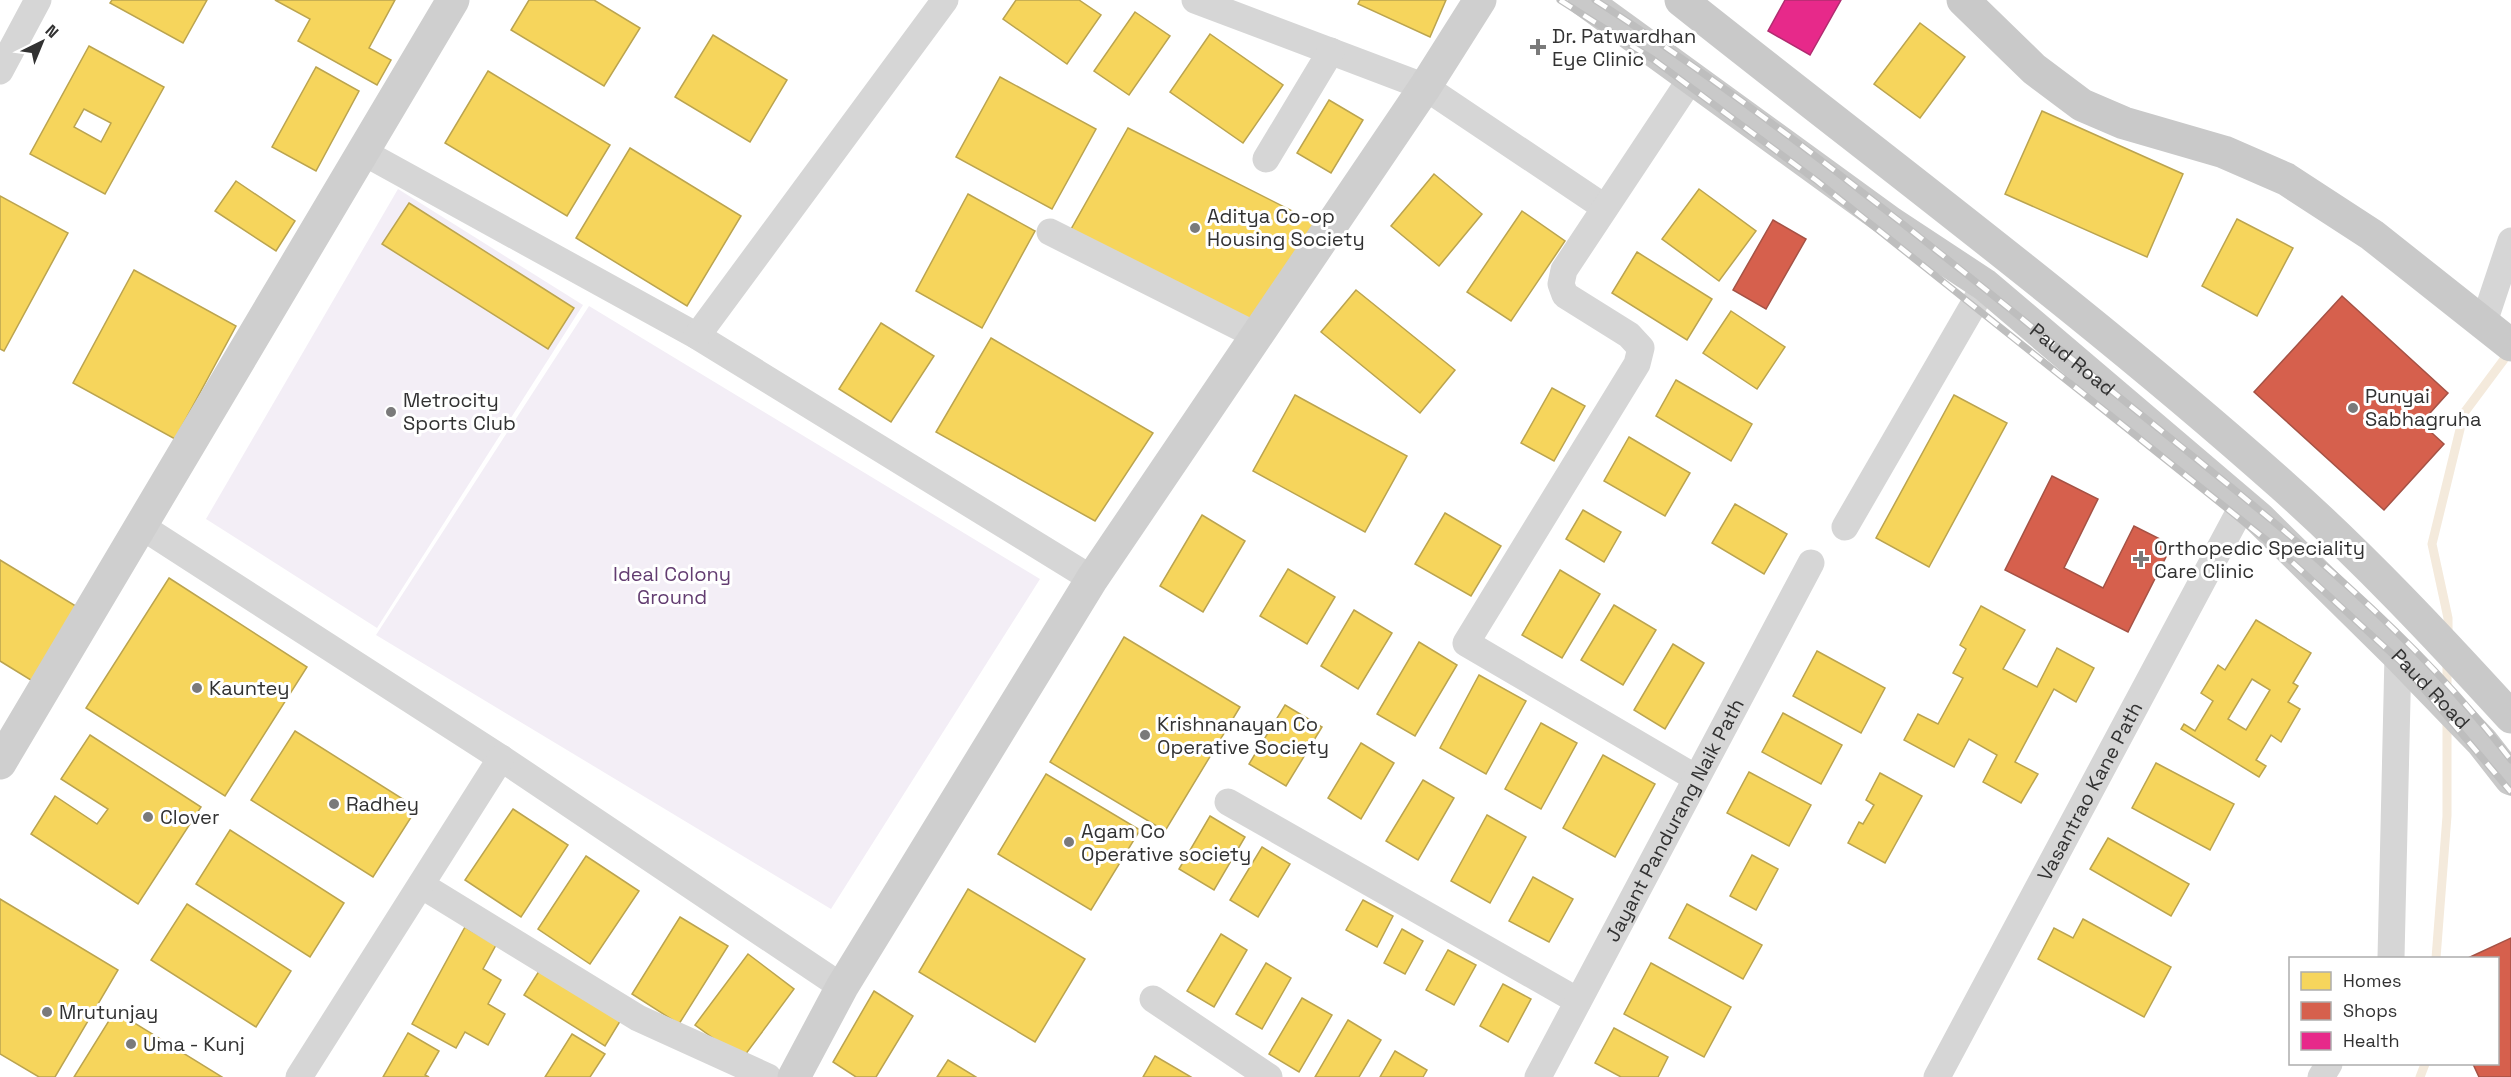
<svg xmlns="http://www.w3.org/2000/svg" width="2511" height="1077" font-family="'Space Grotesk',sans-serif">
<rect width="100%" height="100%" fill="#fff"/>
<g fill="#f3eef6">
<polygon points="398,189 583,305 377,628 206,519"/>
<polygon points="589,306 1040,579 831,909 376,635"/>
</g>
<g fill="#f6d55c" stroke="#bba44f" stroke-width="1.5" fill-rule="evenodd">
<polygon points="112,0 207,0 183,43 110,3"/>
<polygon points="275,0 395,0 369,48 391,60 377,85 298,41 310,19"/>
<polygon points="529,0 594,0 640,28 604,86 511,30"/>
<polygon points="1016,0 1079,0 1101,15 1067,64 1003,19"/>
<polygon points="1360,0 1446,0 1430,37 1358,4"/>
<polygon points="1135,12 1170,36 1129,95 1094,71"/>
<polygon points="1920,23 1965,57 1920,118 1874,84"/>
<polygon points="1210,34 1283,85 1243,143 1170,92"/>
<polygon points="713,35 787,80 750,142 675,97"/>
<path d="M89 46 164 87 105 194 30 154ZM84 109 111 123 101 142 74 127Z"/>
<polygon points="316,67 359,91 316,171 272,147"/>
<polygon points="488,71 610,145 567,216 445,143"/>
<polygon points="1000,77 1096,129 1052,209 956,157"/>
<polygon points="1329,100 1363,120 1331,173 1297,153"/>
<polygon points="2042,111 2183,174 2147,257 2005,194"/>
<polygon points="1128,128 1320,225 1252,326 1070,231"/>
<polygon points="630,148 741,216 687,306 576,238"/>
<polygon points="1434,174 1482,214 1439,266 1391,226"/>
<polygon points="236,181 295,221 276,251 215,211"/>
<polygon points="1699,189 1756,231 1719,281 1662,239"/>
<polygon points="968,194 1035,231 982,328 916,291"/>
<polygon points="0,196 68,233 4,351 0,349"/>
<polygon points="409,203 574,308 548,349 382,244"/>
<polygon points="1522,211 1565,241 1511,321 1467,292"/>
<polygon points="2237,219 2293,248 2257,316 2202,286"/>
<polygon points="1637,252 1712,299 1687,340 1612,293"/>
<polygon points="134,270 236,326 175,439 73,383"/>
<polygon points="1356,290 1455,370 1420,413 1321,332"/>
<polygon points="1731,311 1785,347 1757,389 1703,353"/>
<polygon points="881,323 934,356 891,422 839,389"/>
<polygon points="991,338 1153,433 1095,521 936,432"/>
<polygon points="1676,380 1752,424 1731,461 1656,416"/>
<polygon points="1552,388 1585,406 1554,461 1521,443"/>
<polygon points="1295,395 1407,456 1365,532 1253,471"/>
<polygon points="1954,395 2007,423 1929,567 1876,538"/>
<polygon points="1629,437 1690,473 1665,516 1604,481"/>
<polygon points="1735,504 1787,534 1764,574 1712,543"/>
<polygon points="1583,510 1621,532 1604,562 1566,539"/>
<polygon points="1445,513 1501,546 1471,596 1415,564"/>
<polygon points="1202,515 1245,541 1203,612 1160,586"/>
<polygon points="0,560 79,608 34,682 0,661"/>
<polygon points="1288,569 1335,597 1307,644 1260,616"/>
<polygon points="1560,570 1600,594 1562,658 1522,635"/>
<polygon points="169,578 307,667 225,796 86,708"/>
<polygon points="1614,605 1656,630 1623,685 1581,660"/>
<polygon points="1981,606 2025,630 2003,669 2037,687 2057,648 2094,668 2076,702 2054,689 2015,762 2038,774 2021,803 1983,782 1997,755 1969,739 1954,767 1904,740 1918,714 1938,724 1963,678 1953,673 1966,649 1960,645"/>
<polygon points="1354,610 1392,633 1358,689 1321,666"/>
<path d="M2256 620 2311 653 2293 683 2298 686 2288 702 2300 709 2281 742 2271 735 2256 760 2266 766 2259 777 2181 729 2184 724 2195 731 2213 701 2201 693 2218 665 2225 670ZM2252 679 2270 690 2246 730 2228 719Z"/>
<polygon points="1124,637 1240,707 1165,831 1050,762"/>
<polygon points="1419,642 1457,665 1415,736 1377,714"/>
<polygon points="1673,644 1704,663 1665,729 1634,710"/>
<polygon points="1817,651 1885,688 1861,733 1793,696"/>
<polygon points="1479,675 1526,701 1486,774 1440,748"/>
<polygon points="1285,705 1322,727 1286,786 1249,764"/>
<polygon points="1783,713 1842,745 1821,784 1762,752"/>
<polygon points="1541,723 1577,743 1541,809 1505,789"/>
<polygon points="295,731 417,808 373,877 251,800"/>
<polygon points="90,735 201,807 138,904 31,834 55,796 97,824 108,809 61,779"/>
<polygon points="1361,743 1394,763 1361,819 1328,798"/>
<polygon points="1603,755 1655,784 1615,857 1563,828"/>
<polygon points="2156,763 2234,804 2210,850 2132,808"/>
<polygon points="1749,772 1811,805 1789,846 1727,813"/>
<polygon points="1880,773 1922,796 1885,863 1848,843 1859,822 1863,824 1874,805 1866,800"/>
<polygon points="1046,774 1140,830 1091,910 998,854"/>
<polygon points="1423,780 1454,798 1418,860 1386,841"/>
<polygon points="513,809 568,845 521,917 465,880"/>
<polygon points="1487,815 1526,837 1490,903 1451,881"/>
<polygon points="1210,816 1245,837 1214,890 1179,869"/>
<polygon points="230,830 344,903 310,957 196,884"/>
<polygon points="2108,838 2189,884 2171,916 2090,869"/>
<polygon points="1262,847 1290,864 1258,917 1230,900"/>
<polygon points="1752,855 1778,869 1756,910 1730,896"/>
<polygon points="586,856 639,891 590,964 538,929"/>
<polygon points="1533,877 1573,899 1549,942 1509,921"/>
<polygon points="968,889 1085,959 1035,1042 919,972"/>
<polygon points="0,899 118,970 55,1077 39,1077 0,1054"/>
<polygon points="1363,900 1393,916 1377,947 1346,930"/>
<polygon points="187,904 291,971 256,1027 151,960"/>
<polygon points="1687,904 1762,945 1743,979 1669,938"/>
<polygon points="680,917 728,946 679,1024 632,994"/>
<polygon points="2083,919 2171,967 2144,1017 2038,959 2054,928 2073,938"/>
<polygon points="465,927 496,945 483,969 501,980 488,1004 505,1014 488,1045 465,1032 456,1048 412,1024"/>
<polygon points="1402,929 1423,941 1405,974 1384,963"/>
<polygon points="1221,934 1247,950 1214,1007 1187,991"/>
<polygon points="1448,950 1476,965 1454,1005 1426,990"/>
<polygon points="748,954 794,989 742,1059 695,1025"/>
<polygon points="1266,963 1291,978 1262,1029 1236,1014"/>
<polygon points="1651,963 1731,1007 1704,1057 1624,1014"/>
<polygon points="541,968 622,1018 605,1046 524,995"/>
<polygon points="1503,984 1531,999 1508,1042 1480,1026"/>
<polygon points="874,991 913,1016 876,1077 856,1077 833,1062"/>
<polygon points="1302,998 1332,1015 1299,1072 1269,1054"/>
<polygon points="115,1011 222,1077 74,1077"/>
<polygon points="1348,1020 1381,1040 1359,1077 1315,1077"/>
<polygon points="1614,1028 1668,1057 1658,1077 1621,1077 1595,1063"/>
<polygon points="408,1033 439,1051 425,1075 429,1077 383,1077"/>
<polygon points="572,1034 605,1054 590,1077 545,1077"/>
<polygon points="1395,1051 1427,1070 1423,1077 1380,1077"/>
<polygon points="1155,1056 1191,1077 1143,1077"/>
<polygon points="948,1060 976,1077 937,1077"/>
</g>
<g fill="#d6604d" stroke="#a55245" stroke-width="1.5">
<polygon points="1773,220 1806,239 1766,309 1733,290"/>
<polygon points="2342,296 2448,393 2421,423 2444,444 2384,510 2254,392"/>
<polygon points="2052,476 2098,499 2064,568 2103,588 2134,526 2172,545 2128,632 2005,570"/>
<polygon points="2511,938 2511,1077 2479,1077 2473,1064 2498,1064 2498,958 2468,958"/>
</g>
<polygon fill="#e7298a" stroke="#b12c70" stroke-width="1.5" points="1785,0 1841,0 1810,55 1768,31"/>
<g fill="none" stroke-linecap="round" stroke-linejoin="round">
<g stroke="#f4eadc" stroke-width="9">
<polyline points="2448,635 2448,618 2432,544 2464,413 2511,350"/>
<polyline points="2447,692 2447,661"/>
<polyline points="2436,958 2447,816 2447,718"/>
<polyline points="2420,1077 2425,1064"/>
</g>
<g stroke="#d6d6d6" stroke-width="27">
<polyline points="1195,0 1425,87 1604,207"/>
<polyline points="0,71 38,0"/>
<polyline points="1692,77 1564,270 1561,284 1565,295 1629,335 1641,348 1637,364 1466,643 1696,778"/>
<polyline points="363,152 697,336 1092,579"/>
<polyline points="1266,159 1331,51"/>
<polyline points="1050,232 1257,336"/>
<polyline points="2484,322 2511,241"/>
<polyline points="697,336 945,0"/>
<polyline points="141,526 501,758 842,987"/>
<polyline points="1845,527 1985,285"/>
<polyline points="1228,802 1578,1001"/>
<polyline points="421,885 638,1018 768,1077"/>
<polyline points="2391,958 2398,655"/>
<polyline points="1153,999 1269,1077"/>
<polyline points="299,1077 501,758"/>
<path id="s1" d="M1538 1077 1811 563"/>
<path id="s2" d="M1937 1077 2243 505"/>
<polyline points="2321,1077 2329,1064"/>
</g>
<g stroke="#cfcfcf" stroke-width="33">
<polyline points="0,763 453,0"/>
<polyline points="794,1077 842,987 1092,579 1425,87 1480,0"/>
</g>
<g stroke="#c9c9c9" stroke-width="33">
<path id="s3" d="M1584 0 1891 223 1985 285 2259 518 2398 655 2482 742 2511 779"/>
<path d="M1681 0C1882 160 2090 314 2282 485 2363 557 2438 637 2511 717"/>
<polyline points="1963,0 2034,69 2082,105 2124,123 2224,152 2286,179 2372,235 2511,345"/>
</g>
<g stroke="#bebebe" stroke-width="7">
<g id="rail">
<polyline points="1560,0 1654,60 1817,181 2279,550 2401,662 2511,792"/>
<path id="s4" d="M1595 0C1773 115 1937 251 2102 383 2246 500 2398 612 2511 760"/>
</g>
</g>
<use href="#rail" stroke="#fff" stroke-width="4.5" stroke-dasharray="14" stroke-linecap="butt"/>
</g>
<g fill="#7a7a7a" stroke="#fff" stroke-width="2">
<path d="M1535 38h6v6h6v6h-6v6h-6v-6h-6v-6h6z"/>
<circle cx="1195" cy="228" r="6"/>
<circle cx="2353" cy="408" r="6"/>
<circle cx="391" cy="412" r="6"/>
<path d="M2138 550h6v6h6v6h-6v6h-6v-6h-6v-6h6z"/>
<circle cx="197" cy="688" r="6"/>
<circle cx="1145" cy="735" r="6"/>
<circle cx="334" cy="804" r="6"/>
<circle cx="148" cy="817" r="6"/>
<circle cx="1069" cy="842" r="6"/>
<circle cx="47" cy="1012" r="6"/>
<circle cx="131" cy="1044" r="6"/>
</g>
<g text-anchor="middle" stroke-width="6" stroke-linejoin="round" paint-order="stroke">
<g font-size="20" fill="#323232" stroke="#fff" text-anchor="start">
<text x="1552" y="43">Dr. Patwardhan<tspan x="1552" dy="23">Eye Clinic</tspan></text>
<text x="1207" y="223">Aditya Co-op<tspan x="1207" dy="23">Housing Society</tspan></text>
<text x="2365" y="403">Punyai<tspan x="2365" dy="23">Sabhagruha</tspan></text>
<text x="403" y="407">Metrocity<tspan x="403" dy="23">Sports Club</tspan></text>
<text x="2154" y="555">Orthopedic Speciality<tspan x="2154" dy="23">Care Clinic</tspan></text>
<text x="209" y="695">Kauntey</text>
<text x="1157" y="731">Krishnanayan Co<tspan x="1157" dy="23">Operative Society</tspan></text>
<text x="346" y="811">Radhey</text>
<text x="160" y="824">Clover</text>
<text x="1081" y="838">Agam Co<tspan x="1081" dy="23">Operative society</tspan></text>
<text x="59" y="1019">Mrutunjay</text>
<text x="143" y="1051">Uma - Kunj</text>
</g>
<g font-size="20" fill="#323232" stroke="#fff">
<text dy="7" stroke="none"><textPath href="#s4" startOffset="598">Paud Road</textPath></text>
<text dy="7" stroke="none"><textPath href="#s3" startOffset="1094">Paud Road</textPath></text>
<text dy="7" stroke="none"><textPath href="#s2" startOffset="324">Vasantrao Kane Path</textPath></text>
<text dy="7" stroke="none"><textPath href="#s1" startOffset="291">Jayant Pandurang Naik Path</textPath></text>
</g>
<g font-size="20" fill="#633d71" stroke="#fff">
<text x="672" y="581">Ideal Colony<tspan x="672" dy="23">Ground</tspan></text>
</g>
</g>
<rect x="2289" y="957" width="210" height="108" fill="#ffffff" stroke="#adadad" stroke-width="1.5"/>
<rect x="2301" y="972" width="30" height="18" fill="#f6d55c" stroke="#adadad" stroke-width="1.5"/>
<text x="2343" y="987" font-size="18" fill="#323232">Homes</text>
<rect x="2301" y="1002" width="30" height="18" fill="#d6604d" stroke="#adadad" stroke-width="1.5"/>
<text x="2343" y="1017" font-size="18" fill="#323232">Shops</text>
<rect x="2301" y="1032" width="30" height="18" fill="#e7298a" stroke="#adadad" stroke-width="1.5"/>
<text x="2343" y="1047" font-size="18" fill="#323232">Health</text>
<g transform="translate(42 42) rotate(43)" stroke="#ffffff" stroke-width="4.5" paint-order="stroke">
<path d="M0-4.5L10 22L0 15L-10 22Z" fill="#323232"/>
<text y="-9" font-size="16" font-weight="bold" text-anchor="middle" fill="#323232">N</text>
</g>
</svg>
